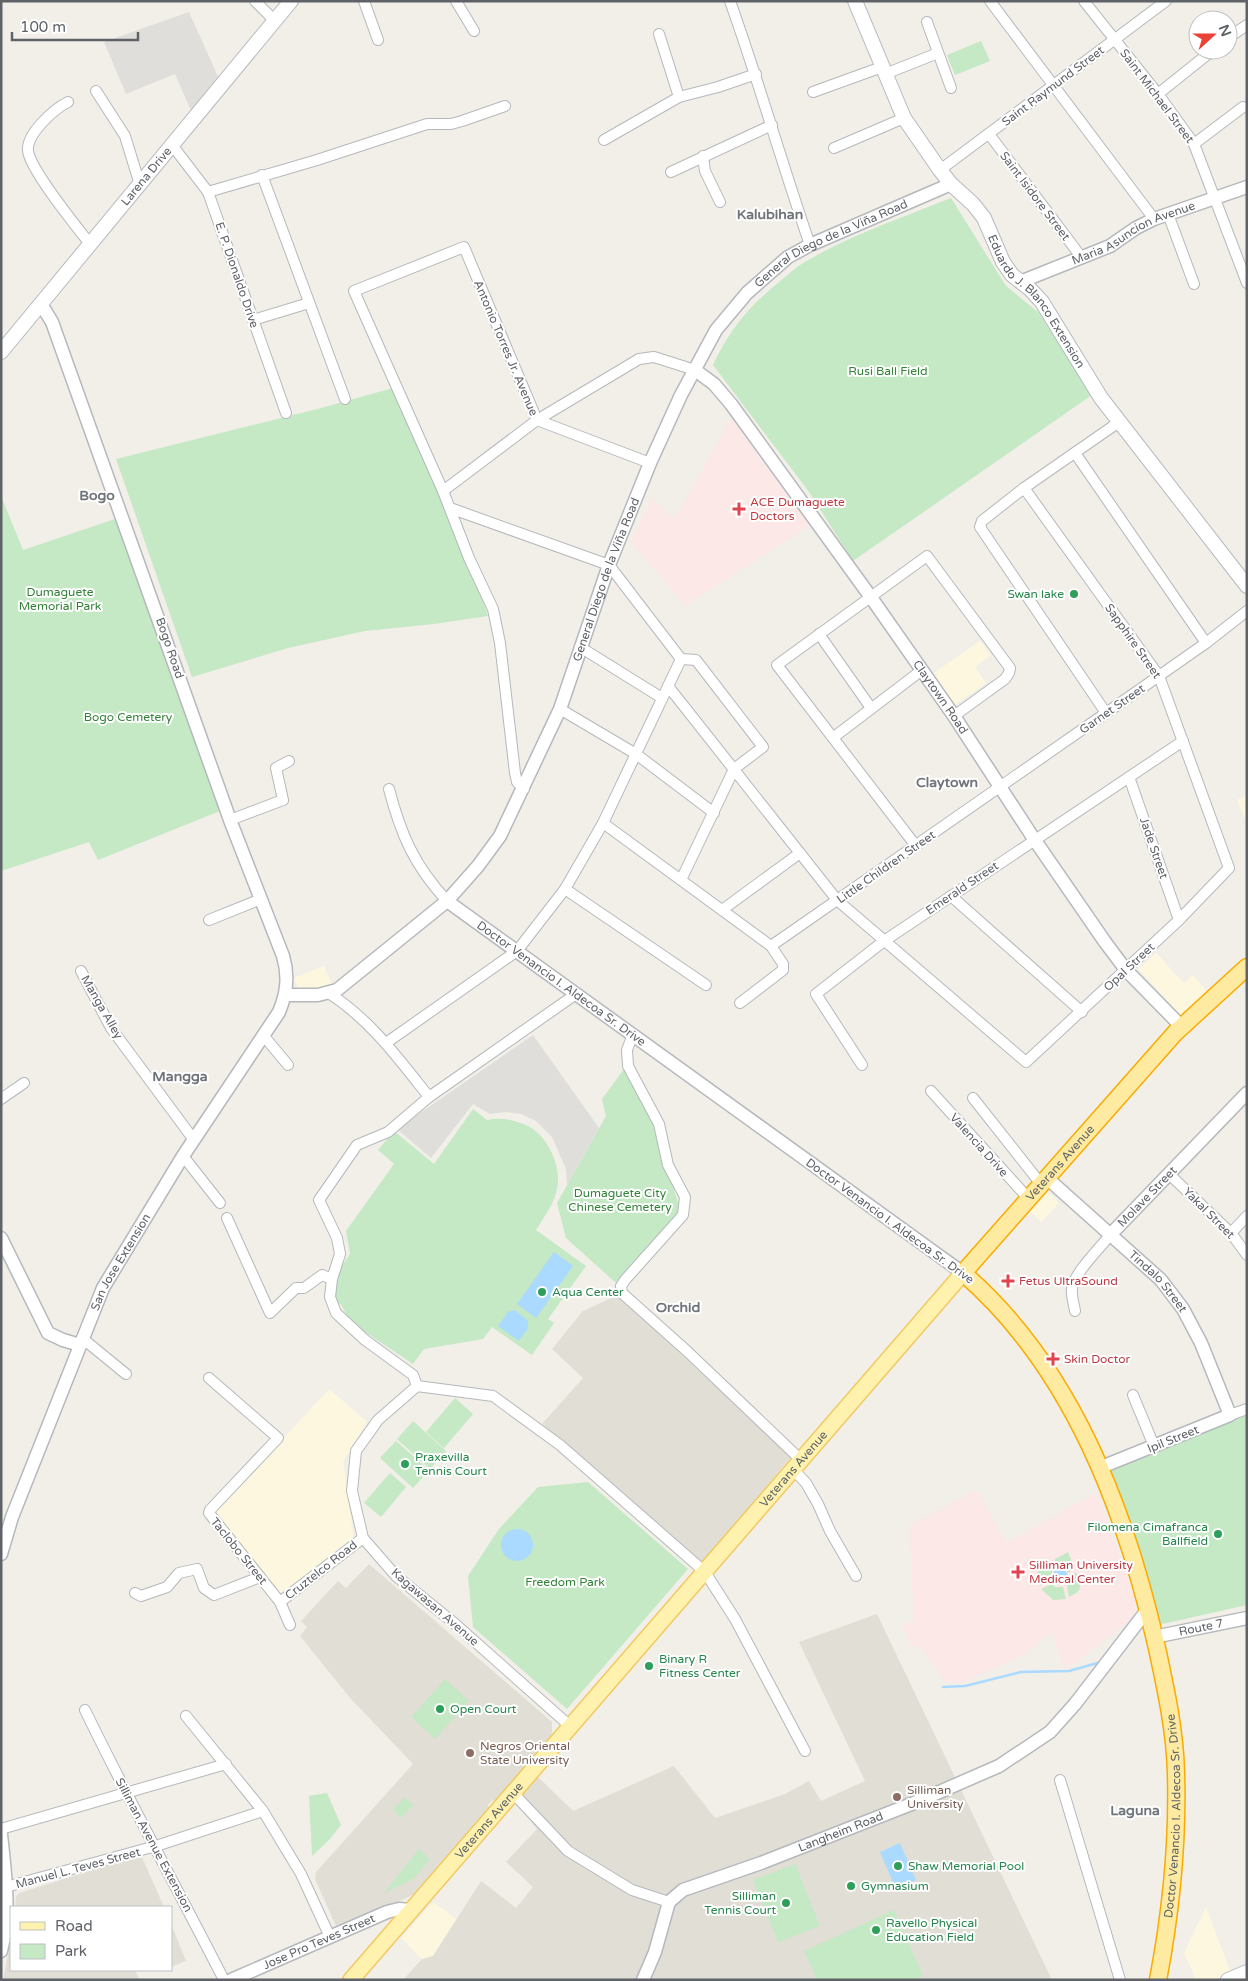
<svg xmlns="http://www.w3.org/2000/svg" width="1248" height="1981" font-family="'Varela Round',sans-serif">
<rect width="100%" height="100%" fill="#f1efe8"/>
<g fill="#fef7e0">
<polygon points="980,641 991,655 975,667 986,683 952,707 931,675"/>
<polygon points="1247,795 1247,824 1237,800"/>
<polygon points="1156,953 1184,983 1193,975 1210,994 1184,1019 1138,969"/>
<polygon points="324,966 332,985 310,992 299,991 294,978"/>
<polygon points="1046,1190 1059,1203 1041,1222 1028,1209"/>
<polygon points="329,1389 367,1422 343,1462 354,1540 280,1593 214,1514"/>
<polygon points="433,1902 457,1919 433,1956 422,1959 401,1938"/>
<polygon points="1206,1907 1231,1973 1215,1980 1196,1980 1184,1953"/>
</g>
<g fill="#e0deda">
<polygon points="189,12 220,81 192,113 175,74 126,94 104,42"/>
<polygon points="533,1035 599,1128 567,1185 566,1169 552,1137 536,1121 521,1114 506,1112 490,1114 473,1104 431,1158 397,1129"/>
</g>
<g fill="#e1ded6">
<polygon points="618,1295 791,1457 701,1565 542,1424 583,1378 552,1349 583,1311"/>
<polygon points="369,1564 552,1722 552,1733 548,1741 495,1802 492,1800 488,1805 489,1809 421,1891 340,1929 335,1924 315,1879 316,1872 413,1764 351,1699 300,1636 307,1627 301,1621 338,1581 346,1588"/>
<polygon points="877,1614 1052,1980 403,1980 422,1959 433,1956 481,1881 516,1908 533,1887 506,1862 537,1829 516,1804 537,1776 573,1811 674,1766 715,1818 785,1794 809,1781 821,1801 865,1781 799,1642"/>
<polygon points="141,1855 164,1907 15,1907 16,1897 19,1893"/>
<polygon points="171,1924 186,1961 171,1967"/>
<polygon points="11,1939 11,1970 135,1970 140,1980 3,1980"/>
</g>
<g fill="#fce8e6">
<polygon points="731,418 810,525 685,606 631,542 651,499 675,519"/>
<polygon points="977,1490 1006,1543 1097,1492 1136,1601 1134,1617 1066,1670 1051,1633 1025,1654 962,1683 945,1682 919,1646 911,1646 903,1626 914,1620 909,1525"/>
</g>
<g fill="#c5e8c5">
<polygon points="981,41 990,61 955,75 947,55"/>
<path d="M951 198 1006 286 1038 312 1092 395 853 561 809 492 713 365C731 327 750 305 784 278 790 273 797 266 805 262 850 235 902 218 951 198Z"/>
<polygon points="393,388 458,528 488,616 434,624 365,631 288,648 192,677 116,459 321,408"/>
<polygon points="1,496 23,550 118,518 155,629 220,811 98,860 89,842 1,871"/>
<polygon points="624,1069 658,1129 663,1153 681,1213 616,1283 566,1238 557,1203 606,1116 602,1099"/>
<path d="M473 1109 487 1120C500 1117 516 1120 528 1126 548 1136 562 1167 557 1189 554 1204 544 1217 536 1230L586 1266 548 1319 554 1323 532 1355 492 1327 483 1339 424 1349 413 1364 350 1322 341 1304 335 1305 332 1279 350 1254 346 1231 394 1164 378 1150 394 1131 434 1164Z"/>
<polygon points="455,1398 473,1414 444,1448 426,1432"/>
<polygon points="1247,1415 1247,1605 1158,1625 1109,1471"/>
<polygon points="413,1421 446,1451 430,1469 397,1439"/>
<polygon points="396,1441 429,1470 413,1488 380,1458"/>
<polygon points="390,1473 406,1487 381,1517 364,1503"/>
<polygon points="588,1482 688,1569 567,1709 473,1627 468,1576 499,1529 538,1487"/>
<polygon points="1068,1552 1074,1568 1068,1573 1066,1570 1056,1568 1055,1559"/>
<polygon points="1050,1561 1053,1570 1050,1577 1051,1581 1039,1586 1037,1574 1040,1566"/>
<path d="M1076 1572C1081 1586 1084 1590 1069 1597 1066 1586 1066 1579 1076 1572Z"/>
<polygon points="1052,1584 1055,1587 1063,1587 1066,1599 1053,1600 1041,1589"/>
<polygon points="445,1679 469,1701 435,1739 411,1717"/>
<polygon points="327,1793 341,1825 329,1840 312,1856 309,1796"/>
<polygon points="405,1797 413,1805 401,1818 393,1810"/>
<polygon points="419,1849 430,1859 415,1878 384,1893"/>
<polygon points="795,1864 820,1926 778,1942 753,1880"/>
<polygon points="894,1910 923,1976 916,1980 817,1980 804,1951"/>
</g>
<g fill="#aadaff">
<polygon points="554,1252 573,1266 536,1318 517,1304"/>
<polygon points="515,1310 528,1321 528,1328 519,1341 498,1326 508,1312"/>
<circle cx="517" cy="1545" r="16"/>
<circle cx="1060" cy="1577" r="8"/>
<polygon points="900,1843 916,1880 896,1889 880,1852"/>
</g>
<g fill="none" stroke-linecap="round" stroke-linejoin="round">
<polyline stroke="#aadaff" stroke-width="2.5" points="943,1687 965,1686 1021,1672 1069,1671 1101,1662"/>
<g stroke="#b5b8bc" stroke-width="12">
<g id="minor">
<polyline points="255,1 275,21"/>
<polyline points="364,1 378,40"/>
<polyline points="456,1 474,31"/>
<path d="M730 1C759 82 782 164 810 245"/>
<polyline points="990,1 1154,219"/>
<polyline points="1084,1 1158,94 1194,144 1247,283"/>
<polyline points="927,22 951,88"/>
<polyline points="659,34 679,97"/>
<polyline points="1228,38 1247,25"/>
<polyline points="885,74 938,53"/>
<polyline points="96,91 125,136 140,185"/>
<polyline points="813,92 882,67"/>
<polyline points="1158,94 1213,50"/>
<path d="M68 102C54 109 26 134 28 151 31 171 76 226 90 244"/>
<polyline points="989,134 1082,258"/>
<polyline points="604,140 679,97 718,87 756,74"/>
<polyline points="1194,144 1243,107"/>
<polyline points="172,145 208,192 286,413"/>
<polyline points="834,148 904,118"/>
<polyline points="703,156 705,171 720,202"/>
<polyline points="940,170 1166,1"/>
<polyline points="671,172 772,125"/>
<polyline points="262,175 345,399"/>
<polyline points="208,192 317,160 427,124 451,124 462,121 505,106"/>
<polyline points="1168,214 1194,284"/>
<polyline points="253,320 309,303"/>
<polyline points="1075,453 1206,643"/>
<polyline points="443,491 537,420 639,359 654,357 695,370"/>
<polyline points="450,508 609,565 681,659"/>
<polyline points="819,634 871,708"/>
<polyline points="580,647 662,698"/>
<polyline points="668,686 837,900 1026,1062 1179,920 1229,868 1159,676 1024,488"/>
<polyline points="560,709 636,754 714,813"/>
<polyline points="1106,713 980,527 982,521 1024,488 1119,422"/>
<polyline points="834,737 922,670"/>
<polyline points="1129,777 1179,920"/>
<path d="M389 789C401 835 414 865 447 901"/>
<polyline points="524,789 517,782 515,773 500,643 493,609 469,558 443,491 354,291 464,247 537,420 650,463"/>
<polyline points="230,820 283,800 276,768 289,761"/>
<polyline points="603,823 771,946 783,964 783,970 740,1003"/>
<polyline points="916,846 777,665 927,556 1010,668 1009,673 1005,679 954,716"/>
<polyline points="681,880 734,769 763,747 696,660 681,659"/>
<polyline points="565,889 706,985"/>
<polyline points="951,896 1082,1012"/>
<polyline points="722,910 800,853"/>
<polyline points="209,920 261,899"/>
<polyline points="771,946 1106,713 1206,643 1247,611"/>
<polyline points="81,971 111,1028 194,1140"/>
<path d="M327 992C369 1018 399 1059 429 1097"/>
<polyline points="633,1034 627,1050 628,1066 659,1124 668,1165 685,1197 683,1215 625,1280 621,1286 622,1293 688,1352 800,1459"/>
<polyline points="263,1035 288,1065"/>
<polyline points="386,1043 517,951 565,889 603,823 681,659"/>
<polyline points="862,1065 816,994 884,941 1183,741"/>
<polyline points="931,1091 1028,1198"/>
<polyline points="973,1098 1041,1184"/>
<polyline points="1,1099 24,1083"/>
<polyline points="183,1156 220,1203"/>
<polyline points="1169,1174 1231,1233 1247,1255"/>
<polyline points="227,1218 270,1313 296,1288 304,1288 322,1275 332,1279"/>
<polyline points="1231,1233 1247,1216"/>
<path d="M1075 1311C1074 1304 1071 1296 1072 1288 1075 1272 1100 1248 1111 1234"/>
<polyline points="82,1338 126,1374"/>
<polyline points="209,1378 278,1438 210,1510 209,1513 280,1602 290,1625"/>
<polyline points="417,1386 413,1375 365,1340 336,1313 330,1297 332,1279 340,1254 337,1238 319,1200 357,1145 388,1132 429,1097 576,994"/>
<polyline points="1133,1395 1154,1446"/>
<polyline points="1230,1415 1247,1409"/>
<polyline points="792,1468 806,1483 818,1504 830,1531 856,1576"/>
<polyline points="135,1593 141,1596 167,1587 179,1573 197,1569 204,1588 214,1595 260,1577"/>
<polyline points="280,1602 363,1538"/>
<path d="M85 1710C129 1801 178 1890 224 1980"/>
<polyline points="186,1716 263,1811 301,1874 330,1937"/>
<polyline points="570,1726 454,1623 396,1576 363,1538 352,1491 356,1451 378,1420 417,1386 493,1396 560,1445 705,1572 735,1619 805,1751"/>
<polyline points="1060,1780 1120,1980"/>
<polyline points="513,1793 568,1851 632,1890 669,1902"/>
<polyline points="1,1829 226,1764"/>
<polyline points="6,1887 156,1846 263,1811"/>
</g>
</g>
<g stroke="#b5b8bc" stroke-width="15">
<g id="tertiary">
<path id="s1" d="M1020 282 1110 246 1136 228 1154 219 1247 187"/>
<path id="s2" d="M695 370 714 384 731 404 870 596 954 716 1034 839 1105 942 1126 970 1181 1026"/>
<path id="s3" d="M447 901 963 1273"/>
<path id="s4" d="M286 995H318L337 990 447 901 478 866 500 836 560 709 609 565 650 463 681 395 716 330 747 293 788 257 810 245 951 184"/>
<path id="s5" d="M1047 1178 1161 1280 1183 1309 1201 1343 1230 1415 1099 1468"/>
<path id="s6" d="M1111 1234 1247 1093"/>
<polyline points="1,1238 48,1333 63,1340 80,1345"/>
<path id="s7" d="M1 1554 12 1517 103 1288 183 1156 279 1012C287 993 289 976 283 956L230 820 52 322 41 304"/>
<path id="s8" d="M1154 1637 1247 1618"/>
<path d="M1 1834C5 1873 11 1913 1 1951"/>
<path id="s9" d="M231 1980 387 1912 399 1909 410 1910"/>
<path id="s10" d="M643 1980 655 1952 669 1902 683 1890 761 1863 914 1803 999 1766 1050 1732 1075 1704 1148 1609"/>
</g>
</g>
<g stroke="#b6babf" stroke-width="16">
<g id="secondary">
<path id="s11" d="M855 1 904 118 940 170 951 184 973 204 984 218 1003 262 1012 275 1030 289 1042 302 1101 398 1247 586"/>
<path id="s12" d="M1 352 291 1"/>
<polyline points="1228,1980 1247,1972"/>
</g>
</g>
<g stroke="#f2c960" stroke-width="18">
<g id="primary">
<path id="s13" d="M351 1980 963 1273"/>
</g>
</g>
<g stroke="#f9ab00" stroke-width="19">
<g id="trunk">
<path id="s14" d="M1158 1980C1171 1912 1178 1842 1176 1773 1175 1731 1166 1690 1157 1648 1126 1511 1072 1367 963 1273L1175 1033 1247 967"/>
</g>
</g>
<use href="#minor" stroke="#fff" stroke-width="10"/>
<use href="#tertiary" stroke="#fff" stroke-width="12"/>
<use href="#secondary" stroke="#fff" stroke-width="14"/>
<use href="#primary" stroke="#fff2af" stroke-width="15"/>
<use href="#trunk" stroke="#feeaa1" stroke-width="16"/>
</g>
<g fill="#e0444e" stroke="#fff" stroke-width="2">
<path d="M736.5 501.5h5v5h5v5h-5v5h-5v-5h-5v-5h5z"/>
<path d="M1005.5 1273.5h5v5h5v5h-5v5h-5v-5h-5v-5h5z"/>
<path d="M1050.5 1351.5h5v5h5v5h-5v5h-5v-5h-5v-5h5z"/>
<path d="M1015.5 1564.5h5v5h5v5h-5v5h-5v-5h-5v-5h5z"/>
</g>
<g fill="#2e9e5b" stroke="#fff" stroke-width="2">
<circle cx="1074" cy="594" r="5"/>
<circle cx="542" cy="1292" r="5"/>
<circle cx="405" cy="1464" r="5"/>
<circle cx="1218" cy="1534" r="5"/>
<circle cx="649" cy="1666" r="5"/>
<circle cx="440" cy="1709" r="5"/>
<circle cx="898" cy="1866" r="5"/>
<circle cx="851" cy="1886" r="5"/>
<circle cx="786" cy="1903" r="5"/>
<circle cx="876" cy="1930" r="5"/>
</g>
<g fill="#8d6e63" stroke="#fff" stroke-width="2">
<circle cx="470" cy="1753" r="5"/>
<circle cx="897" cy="1797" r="5"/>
</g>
<g text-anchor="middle" stroke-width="4" stroke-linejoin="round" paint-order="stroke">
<g font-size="12" fill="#5f6368" stroke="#fff">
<text transform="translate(1053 86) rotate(-37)" y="4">Saint Raymund Street</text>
<text transform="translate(1157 96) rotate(53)" y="4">Saint Michael Street</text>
<text dy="4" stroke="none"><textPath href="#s12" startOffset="228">Larena Drive</textPath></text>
<text transform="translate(1035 196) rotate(53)" y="4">Saint Isidore Street</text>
<text dy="4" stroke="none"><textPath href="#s1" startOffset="124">Maria Asuncion Avenue</textPath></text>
<text dy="4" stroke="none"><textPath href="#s4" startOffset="975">General Diego de la Viña Road</textPath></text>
<text transform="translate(237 275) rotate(71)" y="4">E. P. Dionaldo Drive</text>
<text dy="4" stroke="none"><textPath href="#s11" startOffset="355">Eduardo J. Blanco Extension</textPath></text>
<text transform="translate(506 348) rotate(67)" y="4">Antonio Torres Jr. Avenue</text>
<text dy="4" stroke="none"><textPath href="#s4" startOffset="555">General Diego de la Viña Road</textPath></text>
<text transform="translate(1133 641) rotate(55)" y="4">Sapphire Street</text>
<text transform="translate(170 648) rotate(71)" y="4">Bogo Road</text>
<text dy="4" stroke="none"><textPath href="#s2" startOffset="410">Claytown Road</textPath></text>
<text transform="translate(1112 709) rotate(-35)" y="4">Garnet Street</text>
<text transform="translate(1154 848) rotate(71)" y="4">Jade Street</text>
<text transform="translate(886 867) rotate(-35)" y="4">Little Children Street</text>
<text transform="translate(962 888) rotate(-34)" y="4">Emerald Street</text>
<text transform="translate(1129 967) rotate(-43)" y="4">Opal Street</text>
<text dy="4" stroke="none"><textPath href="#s3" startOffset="141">Doctor Venancio I. Aldecoa Sr. Drive</textPath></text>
<text transform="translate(102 1007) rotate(60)" y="4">Manga Alley</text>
<text transform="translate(979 1145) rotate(48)" y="4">Valencia Drive</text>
<text dy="4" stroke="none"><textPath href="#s14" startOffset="911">Veterans Avenue</textPath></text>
<text dy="4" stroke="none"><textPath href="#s6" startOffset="52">Molave Street</textPath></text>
<text transform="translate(1209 1213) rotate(45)" y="4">Yakal Street</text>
<text transform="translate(890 1221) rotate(36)" y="4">Doctor Venancio I. Aldecoa Sr. Drive</text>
<text dy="4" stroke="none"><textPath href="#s7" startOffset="316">San Jose Extension</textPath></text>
<text dy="4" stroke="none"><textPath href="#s5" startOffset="152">Tindalo Street</textPath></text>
<text transform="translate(1173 1439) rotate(-22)" y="4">Ipil Street</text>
<text dy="4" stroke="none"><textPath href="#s13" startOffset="676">Veterans Avenue</textPath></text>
<text transform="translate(239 1551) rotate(51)" y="4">Taclobo Street</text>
<text transform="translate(321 1570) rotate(-38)" y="4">Cruztelco Road</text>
<text transform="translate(435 1607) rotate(41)" y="4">Kagawasan Avenue</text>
<text dy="4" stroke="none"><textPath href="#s8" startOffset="48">Route 7</textPath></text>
<text dy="4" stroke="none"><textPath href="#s14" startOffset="165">Doctor Venancio I. Aldecoa Sr. Drive</textPath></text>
<text dy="4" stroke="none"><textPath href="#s13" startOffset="211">Veterans Avenue</textPath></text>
<text dy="4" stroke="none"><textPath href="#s10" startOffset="269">Langheim Road</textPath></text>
<text transform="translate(154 1845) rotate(62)" y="4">Silliman Avenue Extension</text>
<text transform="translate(78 1868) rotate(-15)" y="4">Manuel L. Teves Street</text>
<text dy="4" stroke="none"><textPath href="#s9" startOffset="96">Jose Pro Teves Street</textPath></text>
</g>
<g font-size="12" fill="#348238" stroke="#fff">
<text x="888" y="375">Rusi Ball Field</text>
<text x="60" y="596">Dumaguete<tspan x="60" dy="14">Memorial Park</tspan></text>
<text x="128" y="721">Bogo Cemetery</text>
<text x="620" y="1197">Dumaguete City<tspan x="620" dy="14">Chinese Cemetery</tspan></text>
<text x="565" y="1586">Freedom Park</text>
</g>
<g font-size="12" fill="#be3a42" stroke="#fff" text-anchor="start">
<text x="750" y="506">ACE Dumaguete<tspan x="750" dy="14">Doctors</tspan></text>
<text x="1019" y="1285">Fetus UltraSound</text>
<text x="1064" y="1363">Skin Doctor</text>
<text x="1029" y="1569">Silliman University<tspan x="1029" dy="14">Medical Center</tspan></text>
</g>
<g font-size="12" fill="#27864d" stroke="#fff" text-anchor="start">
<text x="1064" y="598" text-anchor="end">Swan lake</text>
<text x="552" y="1296">Aqua Center</text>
<text x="415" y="1461">Praxevilla<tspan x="415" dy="14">Tennis Court</tspan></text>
<text x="1208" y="1531" text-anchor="end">Filomena Cimafranca<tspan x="1208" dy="14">Ballfield</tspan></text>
<text x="659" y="1663">Binary R<tspan x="659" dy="14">Fitness Center</tspan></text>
<text x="450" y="1713">Open Court</text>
<text x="908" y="1870">Shaw Memorial Pool</text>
<text x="861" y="1890">Gymnasium</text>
<text x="776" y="1900" text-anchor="end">Silliman<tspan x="776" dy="14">Tennis Court</tspan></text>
<text x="886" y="1927">Ravello Physical<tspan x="886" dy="14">Education Field</tspan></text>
</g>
<g font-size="12" fill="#785e54" stroke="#fff" text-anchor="start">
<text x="480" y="1750">Negros Oriental<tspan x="480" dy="14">State University</tspan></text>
<text x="907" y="1794">Silliman<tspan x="907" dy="14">University</tspan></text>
</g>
<g font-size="14" font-weight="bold" fill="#70757a" stroke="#fff">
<text x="770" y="219">Kalubihan</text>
<text x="97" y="500">Bogo</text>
<text x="947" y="787">Claytown</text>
<text x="180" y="1081">Mangga</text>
<text x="678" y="1312">Orchid</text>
<text x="1135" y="1815">Laguna</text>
</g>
</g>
<rect width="1248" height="1981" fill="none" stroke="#5f6368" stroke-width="5"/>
<rect x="10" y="1906" width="162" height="65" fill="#ffffff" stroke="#bfc1c3"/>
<rect x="20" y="1922" width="25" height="8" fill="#fff2af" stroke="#bfc1c3"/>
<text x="55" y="1931" font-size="15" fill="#5f6368">Road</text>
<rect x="20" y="1944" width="25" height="15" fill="#c5e8c5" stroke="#bfc1c3"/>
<text x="55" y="1956" font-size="15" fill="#5f6368">Park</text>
<g transform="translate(1213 35) rotate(69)"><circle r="24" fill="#ffffff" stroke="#bfc1c3"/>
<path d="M0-4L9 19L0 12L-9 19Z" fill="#ea4335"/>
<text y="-8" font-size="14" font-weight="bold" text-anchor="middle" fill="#5f6368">N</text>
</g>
<path d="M12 32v8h126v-8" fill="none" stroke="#5f6368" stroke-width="2.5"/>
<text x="20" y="32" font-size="15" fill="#5f6368" stroke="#ffffff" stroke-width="4" paint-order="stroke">100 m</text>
</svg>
